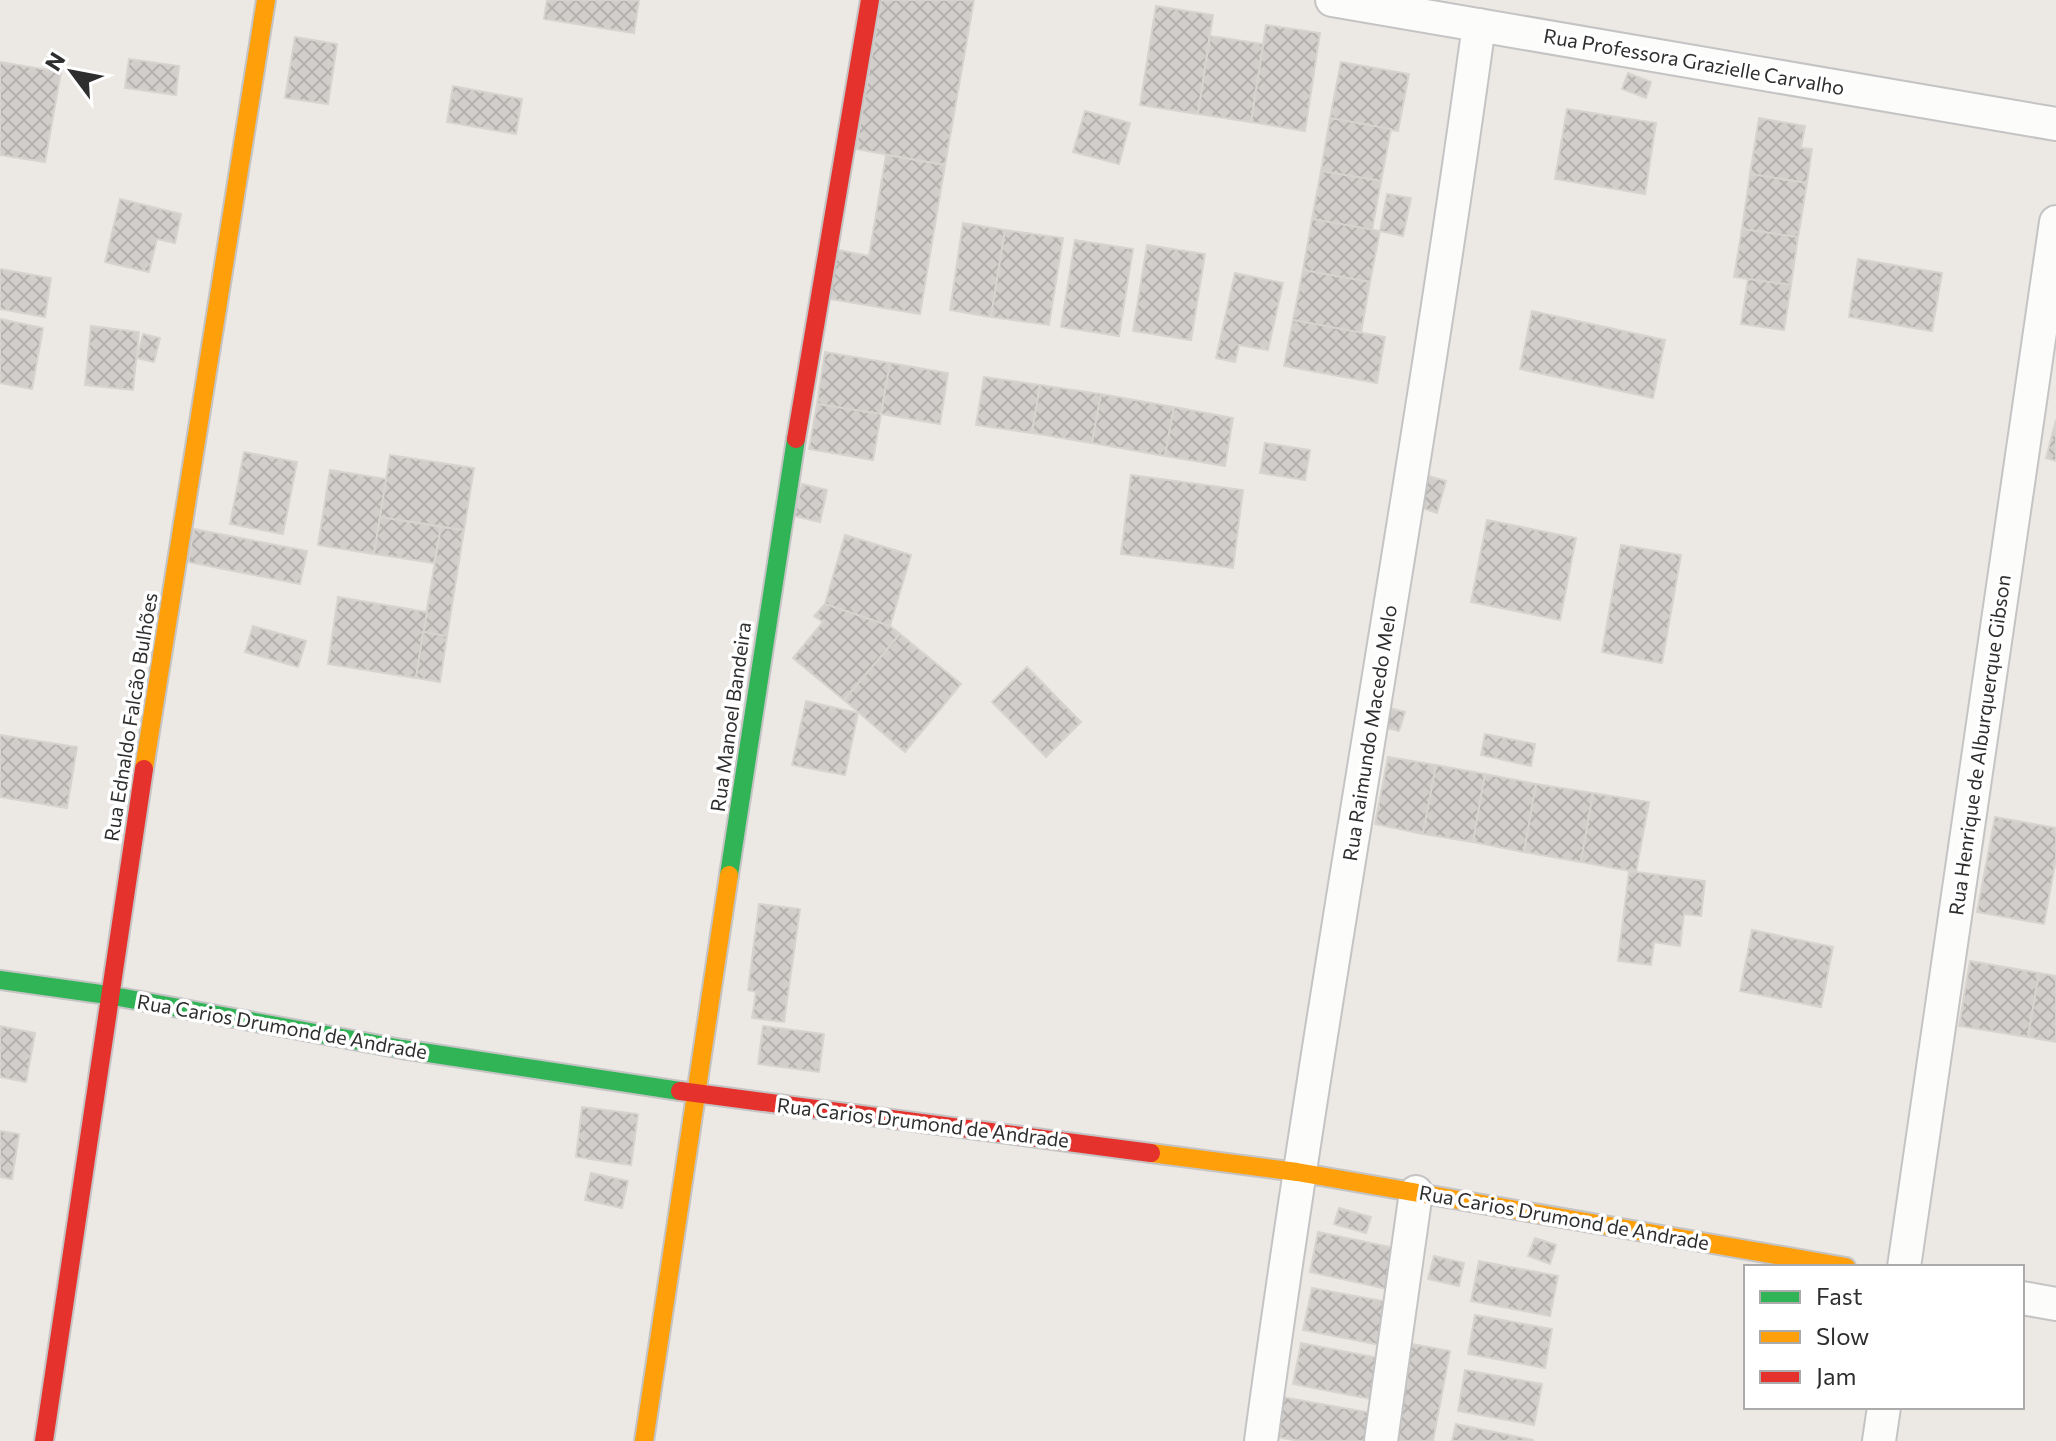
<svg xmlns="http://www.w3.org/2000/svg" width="2056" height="1441" font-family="Commissioner,sans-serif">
<defs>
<pattern id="building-cross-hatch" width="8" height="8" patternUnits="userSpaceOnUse" patternTransform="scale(2)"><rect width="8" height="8" fill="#d1cecb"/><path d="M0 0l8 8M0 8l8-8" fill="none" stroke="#b4b1af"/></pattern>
</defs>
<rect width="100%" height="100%" fill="#ece8e4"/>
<g fill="url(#building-cross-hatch)" stroke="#d7d4d0" stroke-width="2">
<polygon points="547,0 639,0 634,33 544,19"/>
<polygon points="881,0 974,0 945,165 856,149"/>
<polygon points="1156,6 1213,15 1198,114 1140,105"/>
<polygon points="1266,25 1320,33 1305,131 1251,122"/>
<polygon points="1210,36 1263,44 1251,122 1198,114"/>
<polygon points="295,37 337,44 328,104 285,98"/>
<polygon points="129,59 179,66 176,95 125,88"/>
<polygon points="0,62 61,72 45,162 0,155"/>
<polygon points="1341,62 1409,74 1398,131 1330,118"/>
<polygon points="1628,73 1651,82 1646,98 1622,89"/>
<polygon points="453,86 522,99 516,134 447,122"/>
<polygon points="1567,109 1656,123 1645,194 1555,179"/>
<polygon points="1085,111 1130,123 1119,164 1073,152"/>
<polygon points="1330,118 1391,129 1381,181 1321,171"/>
<polygon points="1759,118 1805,126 1801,148 1812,149 1807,183 1750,174"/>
<polygon points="886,155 945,165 920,314 830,299 838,250 869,256"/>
<polygon points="1321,171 1381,181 1372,230 1312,219"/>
<polygon points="1750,174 1807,183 1798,237 1742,229"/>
<polygon points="1387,194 1411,198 1403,236 1380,231"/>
<polygon points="120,199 181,214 175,243 157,239 149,272 105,262"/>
<polygon points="1312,219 1380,231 1370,282 1303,270"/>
<polygon points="963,223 1005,230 991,317 950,310"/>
<polygon points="1742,229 1798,237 1791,285 1734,277"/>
<polygon points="1005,230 1063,238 1049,325 991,317"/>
<polygon points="1075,240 1133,249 1119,336 1061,327"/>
<polygon points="1147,245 1205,254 1191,340 1133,331"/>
<polygon points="1858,259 1942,273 1932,331 1849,317"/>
<polygon points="0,269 51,278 45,317 0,309"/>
<polygon points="1303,270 1370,282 1361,333 1293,320"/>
<polygon points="1235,273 1283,283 1268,350 1239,345 1235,362 1216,358"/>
<polygon points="1748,279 1791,285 1784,330 1741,324"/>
<polygon points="1532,311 1665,340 1653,398 1520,369"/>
<polygon points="0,319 43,328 32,389 0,383"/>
<polygon points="1293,320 1385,337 1377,383 1284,366"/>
<polygon points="91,326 139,332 133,390 85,385"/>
<polygon points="143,334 160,338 154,362 137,358"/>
<polygon points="825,352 890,363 881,414 817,404"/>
<polygon points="890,363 948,373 940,424 881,414"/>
<polygon points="984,377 1040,385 1032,433 976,425"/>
<polygon points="1040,385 1101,394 1092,443 1032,433"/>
<polygon points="1101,394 1174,407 1165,456 1092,443"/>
<polygon points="817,404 881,414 873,460 809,449"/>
<polygon points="1174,407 1233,418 1225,466 1165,456"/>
<polygon points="2056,420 2056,461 2046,458"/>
<polygon points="1265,443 1310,450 1305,480 1260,473"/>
<polygon points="244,452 297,462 283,534 230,524"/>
<polygon points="390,455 474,468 464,530 380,517"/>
<polygon points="330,470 386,479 374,554 318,545"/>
<polygon points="1131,475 1243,490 1233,568 1121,554"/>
<polygon points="1425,475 1446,481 1437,513 1416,506"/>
<polygon points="802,484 827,490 820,522 794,516"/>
<polygon points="380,517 441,527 434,563 374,554"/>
<polygon points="1487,520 1576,538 1560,620 1471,602"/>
<polygon points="441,527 464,530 447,636 423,632"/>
<polygon points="194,529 307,551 300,584 188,562"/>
<polygon points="845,535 911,555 890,626 825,604"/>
<polygon points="1621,545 1681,555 1662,663 1602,652"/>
<polygon points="338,597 427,612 416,678 328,664"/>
<polygon points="825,604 890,626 900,634 844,700 793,658 823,622 814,616"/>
<polygon points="253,626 306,641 298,667 245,652"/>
<polygon points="423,632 447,636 440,682 416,678"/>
<polygon points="900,634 961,684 905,752 844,700"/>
<polygon points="1027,667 1081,722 1046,757 992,702"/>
<polygon points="806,701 858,713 845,775 792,765"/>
<polygon points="1385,707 1405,712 1399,731 1380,726"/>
<polygon points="1485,734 1535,744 1531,766 1481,755"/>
<polygon points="0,735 77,747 67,808 0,797"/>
<polygon points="1388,757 1436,765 1423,834 1375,824"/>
<polygon points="1436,765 1485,774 1473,842 1423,834"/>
<polygon points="1485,774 1536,784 1524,852 1473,842"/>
<polygon points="1536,784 1593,793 1581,862 1524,852"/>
<polygon points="1593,793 1649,802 1636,872 1581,862"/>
<polygon points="1995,817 2056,828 2056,859 2044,924 1977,912"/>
<polygon points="1629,871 1705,881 1701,916 1684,914 1680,946 1654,942 1651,965 1618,961"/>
<polygon points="759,904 800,909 784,1022 752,1018 756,992 748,990"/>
<polygon points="1752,930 1833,947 1821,1007 1740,991"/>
<polygon points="1970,961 2039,973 2028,1037 1959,1026"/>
<polygon points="2039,973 2056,976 2056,1042 2028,1037"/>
<polygon points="0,1026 35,1033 26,1082 0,1077"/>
<polygon points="763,1026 824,1034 819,1072 758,1064"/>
<polygon points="582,1107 638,1114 631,1165 576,1157"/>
<polygon points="0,1131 19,1134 12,1179 0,1177"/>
<polygon points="591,1173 628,1181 622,1208 585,1200"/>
<polygon points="1339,1208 1371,1217 1366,1233 1334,1224"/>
<polygon points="1318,1232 1395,1248 1387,1289 1310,1272"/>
<polygon points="1535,1238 1556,1245 1550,1264 1528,1256"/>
<polygon points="1434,1256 1464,1263 1459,1286 1428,1279"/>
<polygon points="1479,1261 1558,1276 1550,1316 1471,1301"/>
<polygon points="1312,1288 1388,1302 1380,1345 1303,1330"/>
<polygon points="1475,1315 1552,1329 1545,1368 1468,1354"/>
<polygon points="1301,1343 1379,1358 1371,1399 1293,1384"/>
<polygon points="1412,1344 1450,1351 1433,1441 1393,1441"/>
<polygon points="1465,1370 1542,1384 1534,1425 1458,1411"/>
<polygon points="1282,1397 1372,1413 1367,1441 1301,1441 1275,1437"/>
<polygon points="1456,1424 1533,1440 1533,1441 1452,1441"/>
</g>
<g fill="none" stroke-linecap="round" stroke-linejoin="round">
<g stroke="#c5c4c5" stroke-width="36">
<g id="street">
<polyline points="1332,0 2056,124"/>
<polyline points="1904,1267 2056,222"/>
<polyline points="2022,1298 2056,1304"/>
<path d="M1261 1441C1325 968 1414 498 1479 25"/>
<polyline points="1381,1441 1416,1192"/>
<polyline points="1879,1441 1884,1407"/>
</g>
</g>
<g stroke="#c5c4c5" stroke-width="22">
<g id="fast">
<polyline points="729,875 796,439"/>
<polyline points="0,980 108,995 402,1049 680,1091"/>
</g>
</g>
<g stroke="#c5c4c5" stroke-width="22">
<g id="slow">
<polyline points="144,769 266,0"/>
<polyline points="1151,1153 1297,1172 1846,1267"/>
<polyline points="644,1441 729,875"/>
</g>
</g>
<g stroke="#c5c4c5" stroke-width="22">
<g id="jam">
<polyline points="796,439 870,0"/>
<polyline points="680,1091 1151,1153"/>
<polyline points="44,1441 144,769"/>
</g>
</g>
<use href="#street" stroke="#fcfcfb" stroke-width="32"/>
<use href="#fast" stroke="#30b455" stroke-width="18"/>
<use href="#slow" stroke="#ff9f0a" stroke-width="18"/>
<use href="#jam" stroke="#e5322d" stroke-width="18"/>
</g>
<g text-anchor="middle" stroke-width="7" stroke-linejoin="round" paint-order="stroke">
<g font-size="20" fill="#2e2e2e" stroke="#fff">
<text transform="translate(1694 62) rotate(10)" y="7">Rua Professora Grazielle Carvalho</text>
<text transform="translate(131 717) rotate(-81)" y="7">Rua Ednaldo Falcão Bulhões</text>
<text transform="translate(731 717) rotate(-82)" y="7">Rua Manoel Bandeira</text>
<text transform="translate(1370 733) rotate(-81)" y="7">Rua Raimundo Macedo Melo</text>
<text transform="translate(1980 745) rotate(-82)" y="7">Rua Henrique de Alburquerque Gibson</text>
<text transform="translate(282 1027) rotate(10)" y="7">Rua Carios Drumond de Andrade</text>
<text transform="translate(923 1123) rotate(7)" y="7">Rua Carios Drumond de Andrade</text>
<text transform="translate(1564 1218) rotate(10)" y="7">Rua Carios Drumond de Andrade</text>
</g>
</g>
<rect x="1744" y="1265" width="280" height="144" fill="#ffffff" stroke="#ababab" stroke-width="2"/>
<rect x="1760" y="1291" width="40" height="12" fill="#30b455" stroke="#ababab" stroke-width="2"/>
<text x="1816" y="1305" font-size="24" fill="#2e2e2e">Fast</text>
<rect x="1760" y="1331" width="40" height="12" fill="#ff9f0a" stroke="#ababab" stroke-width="2"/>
<text x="1816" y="1345" font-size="24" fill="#2e2e2e">Slow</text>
<rect x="1760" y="1371" width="40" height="12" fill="#e5322d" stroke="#ababab" stroke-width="2"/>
<text x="1816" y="1385" font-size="24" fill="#2e2e2e">Jam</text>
<g transform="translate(72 72) rotate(302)" stroke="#ffffff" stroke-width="6" paint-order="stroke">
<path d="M0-6L14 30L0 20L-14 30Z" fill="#2e2e2e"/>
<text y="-12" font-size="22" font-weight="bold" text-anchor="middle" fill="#2e2e2e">N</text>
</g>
</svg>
